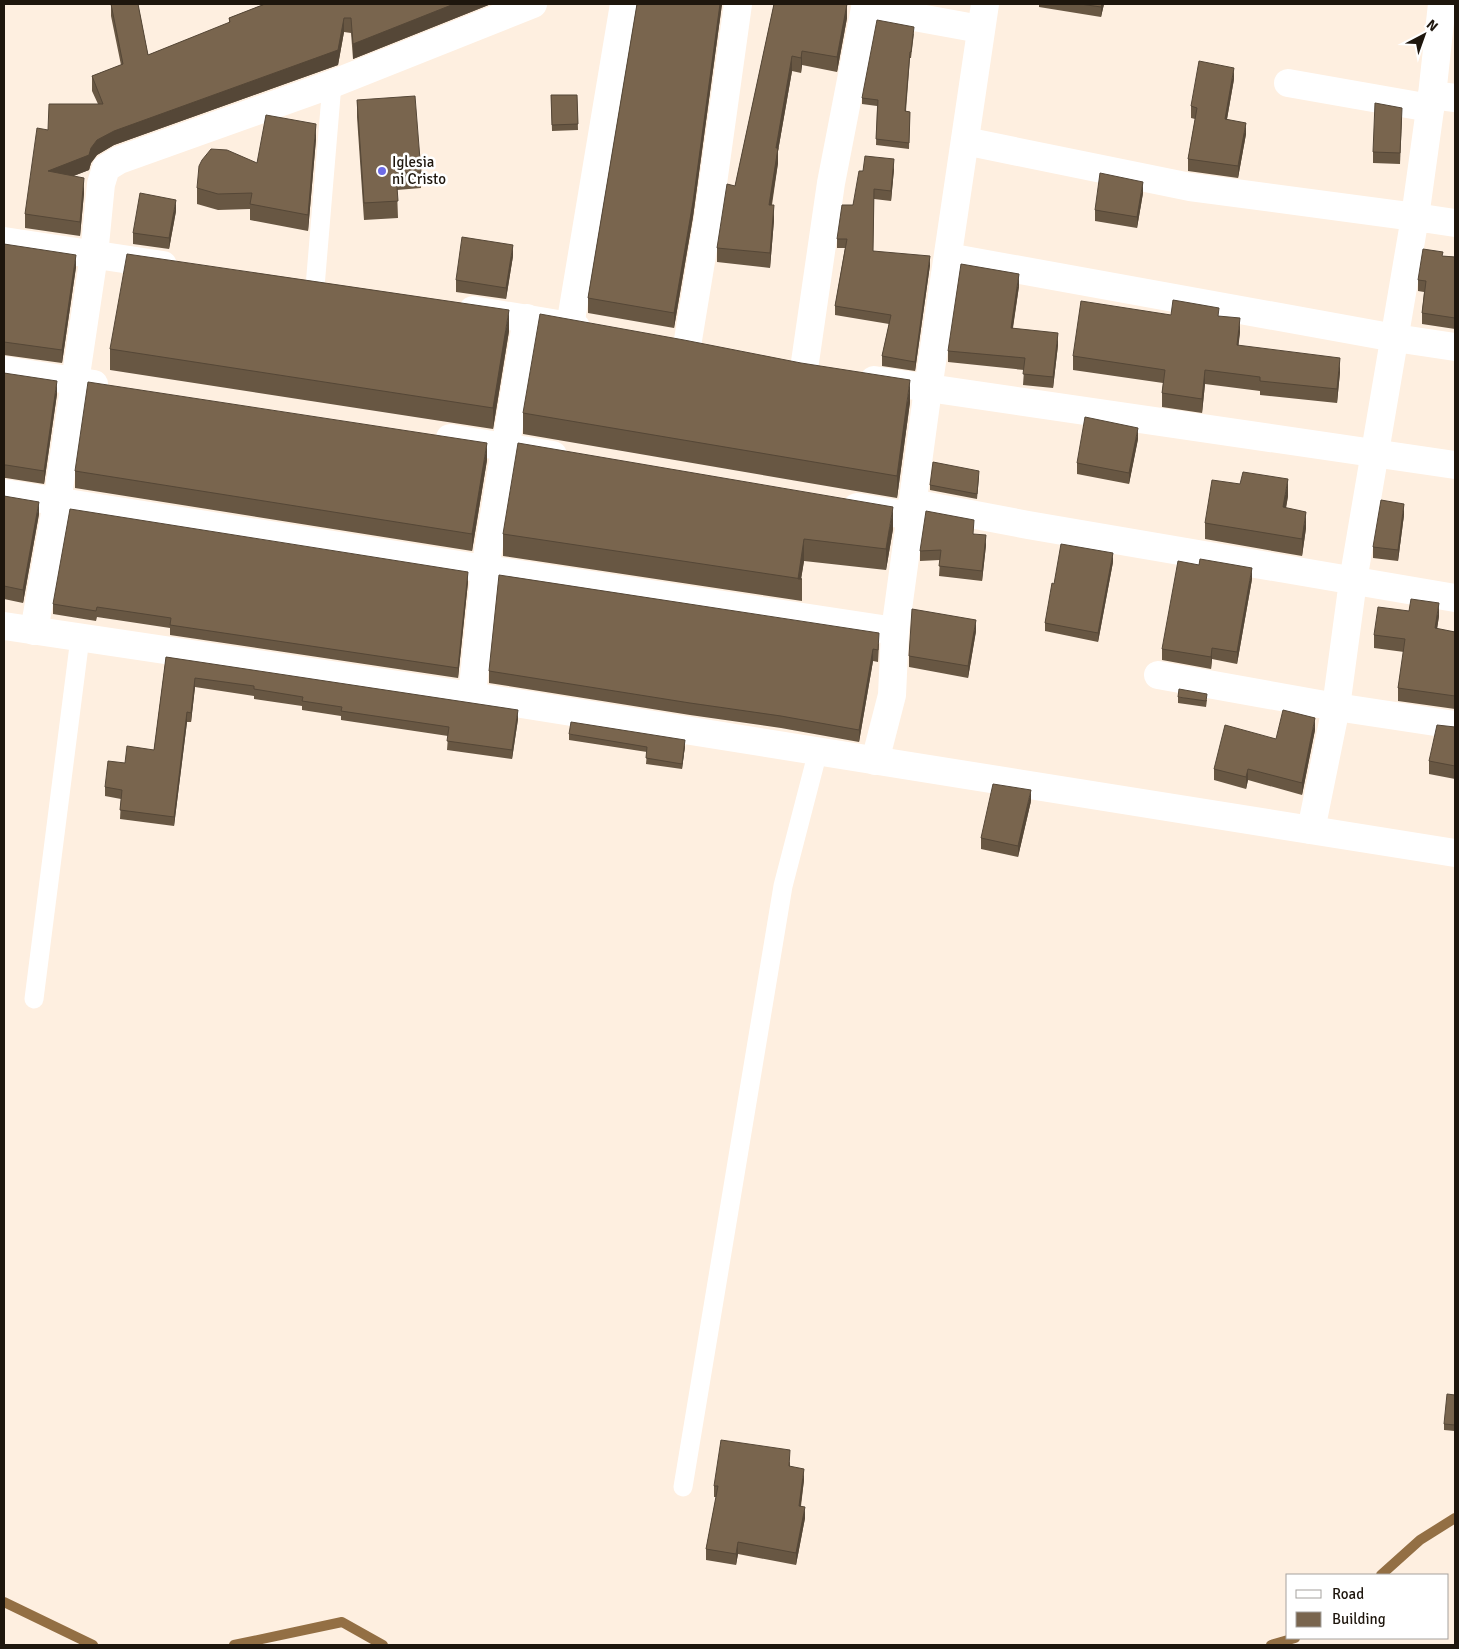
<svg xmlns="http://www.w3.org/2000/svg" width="1459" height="1649" font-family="Signika,sans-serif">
<rect width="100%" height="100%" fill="#feefe0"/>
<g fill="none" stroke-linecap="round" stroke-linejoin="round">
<g stroke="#936f44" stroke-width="10">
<polyline points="1381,1575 1420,1540 1455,1518"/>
<polyline points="4,1602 93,1645"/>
<polyline points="234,1645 342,1622 383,1645"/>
<polyline points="1271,1645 1295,1638"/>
</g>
<g stroke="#fff" stroke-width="19">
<polyline points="315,287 332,84"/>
<polyline points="34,999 80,638"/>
<polyline points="683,1487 783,886 818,751"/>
</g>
<g stroke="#fff" stroke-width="28">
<polyline points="1288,83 1430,108"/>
<polyline points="1432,95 1455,98"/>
<polyline points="965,141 1190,187 1415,217 1432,95 1442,4"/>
<polyline points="4,241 163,265"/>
<polyline points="948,257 1395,338 1455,347"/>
<polyline points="473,310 576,327"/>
<polyline points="570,326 624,4"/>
<polyline points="687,346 708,219 738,4"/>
<polyline points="804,369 831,183 865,8 980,29"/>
<polyline points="4,370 94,384"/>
<polyline points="874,380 1455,465"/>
<polyline points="450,438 553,455"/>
<polyline points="4,493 485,569 895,631"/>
<polyline points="912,503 1028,525 1455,598"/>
<polyline points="857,507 911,516"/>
<polyline points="4,626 472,696 1455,853"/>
<polyline points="34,631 57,502 94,255 101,184 106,168 119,160 332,84 533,4"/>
<polyline points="1158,675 1336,707 1455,725"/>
<polyline points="472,696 485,569 527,318"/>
<polyline points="875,761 892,695 895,631 928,389 985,4"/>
<polyline points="1311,830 1336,707 1353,581 1415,217 1455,223"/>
</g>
</g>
<g fill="#685743">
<polygon points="111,4 138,4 148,55 229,23 229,18 265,4 491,4 353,59 351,33 344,32 338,65 114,145 97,155 91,163 89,170 73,176 84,193 80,236 25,228 25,214 48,130 98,104 92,91 92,76 121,65 111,16"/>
<polygon points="637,4 722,4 693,217 674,328 588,313 588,298"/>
<polygon points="774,4 847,4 847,18 837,72 802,65 801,73 792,71 778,151 778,163 772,205 774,220 770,268 717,262 717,248 735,186"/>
<polygon points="1039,4 1104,4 1101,17 1039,7"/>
<polygon points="914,33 911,58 910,58 906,111 910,112 909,149 876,145 877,106 862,104 862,98"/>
<polygon points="1234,79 1227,119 1246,134 1238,178 1188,171 1188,159 1195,119 1191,118 1191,106"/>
<polygon points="551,95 577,95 578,130 552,131"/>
<polygon points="357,100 421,172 421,188 397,190 398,218 364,220 357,117"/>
<polygon points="1402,119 1400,164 1373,163 1373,152"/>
<polygon points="316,139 308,231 250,220 250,209 218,210 197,204 197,188"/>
<polygon points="894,169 891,201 874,199 873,251 930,265 915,371 882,366 882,356 889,324 835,315 835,306 845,248 837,248 837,239 853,205 863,171"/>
<polygon points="1143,193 1137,228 1095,221 1095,210"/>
<polygon points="176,211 169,249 133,244 133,233"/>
<polygon points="4,244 76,267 62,363 4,355"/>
<polygon points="513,256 506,299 456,292 456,280"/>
<polygon points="1443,256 1455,257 1455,329 1422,324 1422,313 1424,292 1418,291 1418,280"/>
<polygon points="1019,286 1013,328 1058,345 1053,388 1023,385 1024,370 948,362 948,351"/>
<polygon points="1171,315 1219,316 1240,332 1238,346 1340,372 1337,403 1260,395 1260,391 1205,384 1202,413 1162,407 1162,393 1163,383 1073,370 1073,356"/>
<polygon points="509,331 493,429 110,370 110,349"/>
<polygon points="4,373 57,394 44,484 6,478 4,478"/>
<polygon points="910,402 897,498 523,434 523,413"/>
<polygon points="1138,439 1129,484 1077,474 1077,463"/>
<polygon points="487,460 472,551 75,488 75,471"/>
<polygon points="979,477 977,499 930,490 930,485"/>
<polygon points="1240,484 1288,496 1286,508 1306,528 1302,556 1205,539 1205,523"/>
<polygon points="4,496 39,514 23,603 4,599"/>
<polygon points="1404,515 1398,561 1373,558 1373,547"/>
<polygon points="893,529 886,570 804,561 801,579 802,579 802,601 503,556 503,534"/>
<polygon points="974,534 986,545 982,581 939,576 940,560 920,561 920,551"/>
<polygon points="1113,562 1098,642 1045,631 1045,623 1054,584"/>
<polygon points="1252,579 1237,664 1212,659 1211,669 1162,660 1162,649"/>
<polygon points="468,582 458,678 170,635 170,628 97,617 96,621 53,614 53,604"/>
<polygon points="1409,611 1439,616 1437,629 1455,632 1455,709 1398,701 1398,688 1404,652 1374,648 1374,635"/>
<polygon points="976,631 968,678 909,667 909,656"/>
<polygon points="879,644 878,662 873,661 859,742 781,728 690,715 489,683 489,671"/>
<polygon points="166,657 518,719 512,759 447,750 448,736 341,720 341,716 302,710 302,706 254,699 254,696 195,687 191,722 187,722 174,826 120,819 121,799 105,796 105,787 125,763 154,750"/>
<polygon points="1178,697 1207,700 1206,707 1178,703"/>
<polygon points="1453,727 1455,727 1455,779 1429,774 1429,761"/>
<polygon points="1315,730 1302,795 1248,780 1246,789 1214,780 1214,769"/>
<polygon points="569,734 685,746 682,769 646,764 647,752 569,740"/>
<polygon points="1031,801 1018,857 981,849 981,838"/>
<polygon points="1455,1395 1455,1431 1444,1430 1444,1424"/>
<polygon points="790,1462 790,1467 804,1480 801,1506 805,1518 796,1565 738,1554 736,1565 706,1560 706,1549 716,1497 714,1497 714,1486"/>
</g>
<g fill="#554737">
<polygon points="454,4 491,4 353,59 353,44"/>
<polygon points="720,4 722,4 693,217 674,328 674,313"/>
<polygon points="847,4 847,18 837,72 837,57"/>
<polygon points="1102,4 1104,4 1101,17 1101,7"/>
<polygon points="344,18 344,32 338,65 114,145 97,155 91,163 89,170 48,186 48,171 91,148 97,140 114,131"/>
<polygon points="802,51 802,65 801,73 801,58"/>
<polygon points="792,56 792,71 778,151 778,163 769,219 769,205 776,148"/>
<polygon points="1234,68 1234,79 1225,130 1225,119"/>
<polygon points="1246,123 1246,134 1238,178 1238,166"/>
<polygon points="316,124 316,139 308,231 308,215"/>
<polygon points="894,159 894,169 891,201 891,191"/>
<polygon points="84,178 84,193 80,236 80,222"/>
<polygon points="1143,182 1143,193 1137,228 1137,217"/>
<polygon points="176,200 176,211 169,249 169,238"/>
<polygon points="774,205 774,220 770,268 770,253"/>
<polygon points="513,245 513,256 506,299 506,288"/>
<polygon points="76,255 76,267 62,363 62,350"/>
<polygon points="930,256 930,265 915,371 915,362"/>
<polygon points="1019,274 1019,286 1011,339 1011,328"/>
<polygon points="509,310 509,331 493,429 493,408"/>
<polygon points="1240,318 1240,332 1237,359 1237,345"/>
<polygon points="1058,333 1058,345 1053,388 1053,377"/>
<polygon points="1340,358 1340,372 1337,403 1337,389"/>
<polygon points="1205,370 1205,384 1202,413 1202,399"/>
<polygon points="910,380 910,402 897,498 897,476"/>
<polygon points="57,381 57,394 44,484 44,471"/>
<polygon points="1138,428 1138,439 1129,484 1129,473"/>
<polygon points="487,443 487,460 472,551 472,534"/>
<polygon points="1288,479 1288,496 1283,524 1283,507"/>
<polygon points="39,502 39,514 23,603 23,590"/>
<polygon points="1404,504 1404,515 1398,561 1398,550"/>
<polygon points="893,507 893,529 886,570 886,549"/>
<polygon points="1306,512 1306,528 1302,556 1302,539"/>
<polygon points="986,535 986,545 982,581 982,571"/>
<polygon points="804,539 804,561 801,579 798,579"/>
<polygon points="1113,553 1113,562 1098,642 1098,633"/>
<polygon points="1252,568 1252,579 1237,664 1237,652"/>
<polygon points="468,572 468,582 458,678 458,668"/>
<polygon points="1439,603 1439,616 1435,641 1435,628"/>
<polygon points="976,620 976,631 968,678 968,666"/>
<polygon points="1212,648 1212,659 1211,669 1211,657"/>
<polygon points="873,649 873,661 859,742 859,730"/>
<polygon points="195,678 195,687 191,722 191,713"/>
<polygon points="518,710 518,719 512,759 512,750"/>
<polygon points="187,712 187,722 174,826 174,817"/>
<polygon points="1315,718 1315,730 1302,795 1302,783"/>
<polygon points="685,740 685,746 682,769 682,764"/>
<polygon points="1248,769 1248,780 1246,789 1246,777"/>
<polygon points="1031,790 1031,801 1018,857 1018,846"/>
<polygon points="804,1469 804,1480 799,1517 799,1506"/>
<polygon points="805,1507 805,1518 796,1565 796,1553"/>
<polygon points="738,1542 738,1554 736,1565 736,1554"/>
</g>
<g fill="#79654e" stroke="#554737">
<polygon points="111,4 138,4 148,55 230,22 229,18 265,4 454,4 353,44 351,18 344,18 338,50 114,131 97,140 91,148 89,155 48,171 84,178 80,222 25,214 37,128 48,130 49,104 103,104 92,76 123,64"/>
<polygon points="637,4 720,4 693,202 674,313 588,298"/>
<polygon points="774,4 847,4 837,57 802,51 801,58 792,56 776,148 778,148 769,205 774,205 770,253 717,248 727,184 735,186"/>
<polygon points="1080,4 1102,4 1101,7"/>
<polygon points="877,20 914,27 911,52 910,52 905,111 910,112 909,143 876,139 878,100 862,98"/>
<polygon points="1199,61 1234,68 1225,119 1246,123 1238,166 1188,159 1197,108 1191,106"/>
<polygon points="551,95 577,95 578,124 552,125"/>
<polygon points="415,96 421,172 396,173 398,201 364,203 357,100"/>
<polygon points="1375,103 1402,108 1400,153 1373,152"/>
<polygon points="266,115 316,124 308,215 250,204 252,193 218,194 197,188 199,166 202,160 211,149 227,150 257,163"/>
<polygon points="865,156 894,159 891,191 874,189 873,251 930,256 915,362 882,356 891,315 835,306 847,239 837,239 842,205 853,205 859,171 863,171"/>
<polygon points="1100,173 1143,182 1137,217 1095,210"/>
<polygon points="140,193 176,200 169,238 133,233"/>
<polygon points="462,237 513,245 506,288 456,280"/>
<polygon points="4,244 76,255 62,350 4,342"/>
<polygon points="1423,249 1443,252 1442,256 1455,257 1455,318 1422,313 1426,281 1418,280"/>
<polygon points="127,254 509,310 493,408 110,349"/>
<polygon points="961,264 1019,274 1011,328 1058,333 1053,377 1023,374 1025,358 948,351"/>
<polygon points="1173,300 1219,308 1218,316 1240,318 1237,345 1340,358 1337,389 1260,381 1260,377 1205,370 1202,399 1162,393 1165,370 1073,356 1081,301 1171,315"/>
<polygon points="540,314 684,340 801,363 910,380 897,476 523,413"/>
<polygon points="4,373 57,381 44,471 6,465 4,465"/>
<polygon points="88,382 487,443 472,534 75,471"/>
<polygon points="1085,417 1138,428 1129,473 1077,463"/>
<polygon points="518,443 893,507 886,549 804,539 798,579 802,579 503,534"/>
<polygon points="933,462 979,471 977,494 930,485"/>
<polygon points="1243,472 1288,479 1283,507 1306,512 1302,539 1205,523 1212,480 1240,484"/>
<polygon points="4,496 39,502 23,590 4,586"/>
<polygon points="1381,500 1404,504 1398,550 1373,547"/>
<polygon points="70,509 468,572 458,668 170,625 171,618 97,607 96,611 53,604"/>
<polygon points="926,511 974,520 973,534 986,535 982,571 939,566 941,550 920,551"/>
<polygon points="1061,544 1113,553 1098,633 1045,623 1052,583 1054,584"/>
<polygon points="1200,559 1252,568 1237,652 1212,648 1211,657 1162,649 1178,561 1199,565"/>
<polygon points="499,575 879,633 878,650 873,649 859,730 781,716 690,703 489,671"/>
<polygon points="1411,599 1439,603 1435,628 1455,632 1455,696 1398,688 1405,639 1374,635 1378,607 1409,611"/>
<polygon points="912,609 976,620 968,666 909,656"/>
<polygon points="166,657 518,710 512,750 447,741 449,727 341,711 342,707 302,701 303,697 254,689 254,686 195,678 191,713 187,712 174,817 120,810 122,790 105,787 108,761 125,763 127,746 154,750"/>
<polygon points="1179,689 1207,694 1206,701 1178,697"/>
<polygon points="1283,710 1315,718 1302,783 1248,769 1246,777 1214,769 1225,725 1276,739"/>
<polygon points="571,722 685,740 682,764 646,758 647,747 569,734"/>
<polygon points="1437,725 1455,727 1455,766 1429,761"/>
<polygon points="993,784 1031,790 1018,846 981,838"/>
<polygon points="1447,1394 1455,1395 1455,1425 1444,1424"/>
<polygon points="721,1440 790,1450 789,1466 804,1469 799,1506 805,1507 796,1553 738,1542 736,1554 706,1549 718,1486 714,1486"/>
</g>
<circle fill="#6e6be5" stroke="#fff" stroke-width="2" cx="382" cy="171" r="5"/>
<g text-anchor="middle" stroke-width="5" stroke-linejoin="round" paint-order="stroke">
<g font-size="15" fill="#1e160d" stroke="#fff" text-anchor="start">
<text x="392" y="167">Iglesia<tspan x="392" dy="17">ni Cristo</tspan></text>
</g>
</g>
<rect width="1459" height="1649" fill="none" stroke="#1e160d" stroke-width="10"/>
<rect x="1286" y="1574" width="162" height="65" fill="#ffffff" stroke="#a5a29e"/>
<rect x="1296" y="1590" width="25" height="8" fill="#ffffff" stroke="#a5a29e"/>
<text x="1332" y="1599" font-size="15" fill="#1e160d">Road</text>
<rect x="1296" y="1612" width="25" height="15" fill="#79654e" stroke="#a5a29e"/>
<text x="1332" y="1624" font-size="15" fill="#1e160d">Building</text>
<g transform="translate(1424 35) rotate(41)" stroke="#ffffff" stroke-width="4" paint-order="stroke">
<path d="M0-4L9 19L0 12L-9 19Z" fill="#1e160d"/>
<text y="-8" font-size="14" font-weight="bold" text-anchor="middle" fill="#1e160d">N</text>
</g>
</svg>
